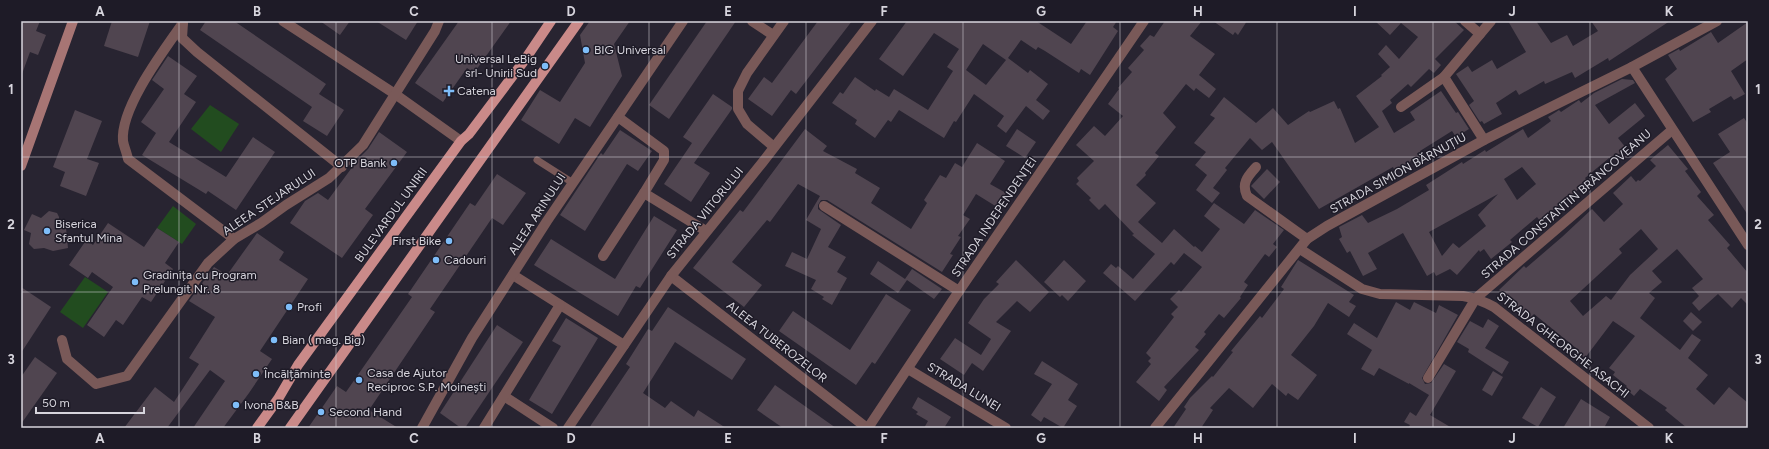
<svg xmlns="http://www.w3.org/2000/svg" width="1769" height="449" font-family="Figtree,sans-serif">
<rect width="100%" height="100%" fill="#282431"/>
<g fill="#224c1f">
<polygon points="210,105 239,124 221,152 191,129"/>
<polygon points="173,206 196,224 182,244 157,228"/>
<polygon points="85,277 108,292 83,328 60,312"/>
</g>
<g fill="#504550" fill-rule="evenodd">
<polygon points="21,21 40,21 36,31 46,35 38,55 30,52 22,74"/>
<polygon points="112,21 150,21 138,57 104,46"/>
<polygon points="206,21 234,21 326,84 319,94 344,110 327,136 303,121 312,107 200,30"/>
<polygon points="320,21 350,21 340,35"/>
<polygon points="376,21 418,21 406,40"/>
<polygon points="459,21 511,21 474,73 467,68 443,102 415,83"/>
<polygon points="590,21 630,21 614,44 622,76 590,127 575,118 559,144 521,120 540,90 560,102 585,63 580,35"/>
<polygon points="707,21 736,21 669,119 649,105"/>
<polygon points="818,21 852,21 796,94 791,90 772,116 748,99 764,77 772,83"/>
<path d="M907 21H1036L1071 44 1087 21H1117L1113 27 1118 31 1090 75 1081 69 1079 73 1045 51 1038 47 1036 50 1021 40 1008 58 1028 73 1030 70 1048 84 1036 100 1050 111 1043 120 1026 106 1006 133 997 126 1004 116 974 94 956 122 954 121 944 138 899 110 891 122 888 120 875 138 855 124 857 120 832 103 840 92 843 94 855 77 875 91 876 89 889 97 894 89 928 110 953 71 947 67 959 49 934 33 903 76 879 59ZM983 44 1006 60 986 85 966 70Z"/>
<polygon points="1165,21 1202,21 1190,36 1215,54 1199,75 1216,89 1209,98 1196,88 1194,91 1186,84 1163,113 1176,127 1155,153 1159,156 1145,173 1146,175 1136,185 1156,203 1138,222 1162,243 1174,229 1194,247 1195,246 1202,252 1220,229 1204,216 1214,203 1244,224 1255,210 1284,230 1273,244 1277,247 1269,257 1265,254 1244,282 1248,285 1240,297 1241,298 1224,318 1219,314 1204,332 1206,334 1195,347 1199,350 1164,387 1167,390 1159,401 1136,382 1151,364 1148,361 1151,358 1146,353 1174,317 1171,314 1178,307 1170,299 1179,290 1181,292 1202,267 1184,253 1174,265 1171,262 1135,301 1103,273 1111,264 1116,268 1118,266 1133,279 1155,254 1132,235 1134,234 1105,204 1099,210 1089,200 1091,198 1076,184 1079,181 1077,178 1094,161 1076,145 1094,126 1105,136 1123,116 1108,104 1119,89 1118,88 1132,72 1128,68 1144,50 1140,46 1150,35 1154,37"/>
<polygon points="1213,21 1247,21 1238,35 1235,32 1233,35"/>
<polygon points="1375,21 1454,21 1464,30 1435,59 1441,65 1434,73 1429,69 1411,87 1408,84 1390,100 1392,103 1382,111 1394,133 1415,120 1410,112 1441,91 1456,113 1458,112 1469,129 1456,137 1452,131 1420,151 1422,154 1395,171 1393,167 1319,209 1272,142 1262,150 1250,138 1225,168 1227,170 1213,188 1220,193 1212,203 1196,190 1207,175 1195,165 1206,152 1194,143 1215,118 1210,115 1224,97 1256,123 1273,108 1288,125 1309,111 1310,112 1334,101 1338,109 1340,108 1355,143 1379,127 1356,96 1382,76 1381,75 1390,67 1378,54 1386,45 1399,59 1418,37 1401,23 1390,35"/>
<polygon points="1508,21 1536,21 1551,43 1567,35 1573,46 1598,31 1591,21 1670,21 1609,61 1608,58 1575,78 1572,72 1545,84 1544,81 1519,95 1516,90 1496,103 1502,114 1484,124 1482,121 1480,122 1469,105 1474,101 1456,74 1468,66 1472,72 1492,60 1497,69 1526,52"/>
<polygon points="1748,22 1748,59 1731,71 1745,94 1734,100 1731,96 1709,109 1711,112 1693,122 1665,79 1677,69 1668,55 1679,49 1680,51 1711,32 1718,43"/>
<polygon points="168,56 197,76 184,94 196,102 169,142 226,177 253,137 275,152 236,210 208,191 206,194 142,155 156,133 141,122 164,89 152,80"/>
<path d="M1622 79 1633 80 1635 83 1595 105 1609 124 1635 103 1645 116 1618 138 1626 148 1612 161 1609 158 1585 178 1588 182 1571 195V194L1540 221 1537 217 1510 240 1512 242 1491 259 1484 249 1480 252 1479 250 1457 275 1450 269 1436 276 1434 272 1427 276 1403 233 1368 253 1377 269 1363 276 1350 251 1347 253 1339 239 1342 237 1339 227 1362 215 1368 223 1397 209 1429 190 1426 185 1462 162 1463 164 1485 150 1486 152 1523 129 1528 138 1551 121 1548 117 1556 112 1559 110 1561 112 1579 100 1581 103 1594 93ZM1522 167 1536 184 1517 200 1504 179ZM1498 194 1478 215 1486 226 1459 248 1453 243 1442 256 1429 232Z"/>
<polygon points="713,94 732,107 732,109 694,163 710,173 691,202 664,184 692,143 683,137"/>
<polygon points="75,110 102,121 87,159 99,163 86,196 60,186 65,172 53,167"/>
<polygon points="1744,118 1748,124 1748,215 1713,163 1730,152 1718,134"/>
<polygon points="805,129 827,146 823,151 857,169 855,173 880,188 871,203 911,229 927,203 924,200 940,175 946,178 955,163 962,167 977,143 1005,161 990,184 1006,193 997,207 976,194 963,215 970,219 958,236 961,237 950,254 953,255 942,272 827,200 821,200 818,205 818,209 841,225 828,247 846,257 837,272 847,278 832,305 822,299 824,297 811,289 816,280 785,266 792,252 807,259 821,229 806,220 820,196 798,184 770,222 767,220 732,262 762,285 744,307 693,268 740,210 743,212"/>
<polygon points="1017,129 1036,142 1025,158 1006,146"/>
<polygon points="620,130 652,151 638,171 627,164 585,231 560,215 601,153 603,155"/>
<polygon points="379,132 407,152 365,209 373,215 342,258 290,223 305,201 318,193 328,200 359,158 368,149"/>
<path d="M1668 145 1688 169 1685 171 1701 192 1697 196 1714 215 1708 220 1730 245 1727 248 1748 273V305L1741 298 1732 308 1718 294 1699 311 1692 303 1699 296 1692 288 1703 279 1677 249 1652 271 1662 282 1649 293 1655 298 1640 318 1680 350 1692 334 1701 340 1688 358 1708 375 1696 389 1714 405 1729 387 1748 403V428H1687L1665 410 1667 408 1640 389 1634 396 1625 388 1627 386 1613 375 1615 372 1609 368 1635 336 1613 321 1585 358 1575 350 1576 348 1534 314 1530 318 1520 309 1519 310 1499 290 1524 266 1526 268 1562 237 1592 209 1604 222 1623 204 1613 193 1631 176 1636 182 1638 180 1640 181 1656 166 1650 160ZM1641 229 1658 249 1630 275 1611 300 1606 296 1583 316 1570 301 1622 253 1619 249Z"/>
<polygon points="1267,169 1280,182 1264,199 1251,186"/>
<polygon points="497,174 526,193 503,225 492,218 430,309 435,312 369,410 398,428 308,428 337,386 346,392 412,297 408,294 470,203 475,206"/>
<polygon points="49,211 57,213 59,217 59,222 66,228 68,248 53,251 44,248 34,249 29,244 31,233 24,230 32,214 41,218"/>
<polygon points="654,216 677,230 640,288 636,286 618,316 534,265 551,239 615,279"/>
<polygon points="108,223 144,247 157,228 179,242 165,263 173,269 151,302 142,297 123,325 116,320 104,337 87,325 113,287 92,272 88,278 69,265 85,242 89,242 93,245"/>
<polygon points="257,233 284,252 279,260 308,279 260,351 272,359 249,393 223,428 193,428 225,381 210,370 167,428 124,428 155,387 174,402 199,364 189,358 215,317 189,301 214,267 227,275"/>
<polygon points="1016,260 1049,292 1030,312 1017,301 996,322 1011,331 983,371 972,363 964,375 940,359 955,338 981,355 991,339 968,323 984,299 999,284 996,282"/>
<polygon points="1064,260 1086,281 1068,301 1062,295 1060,297 1044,282"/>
<polygon points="1298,260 1354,295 1349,302 1356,306 1349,317 1328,303 1314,326 1291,355 1317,375 1298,400 1288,393 1286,396 1272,384 1253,408 1229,388 1210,408 1213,410 1201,428 1173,428 1186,409 1184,407 1190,398 1212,376 1213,377 1233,352 1231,351 1240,340 1260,316 1262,318 1284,289 1281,287"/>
<polygon points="878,261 905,279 912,269 942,289 934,299 907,280 898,293 870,274"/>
<polygon points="21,287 51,307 21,353"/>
<polygon points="886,294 911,310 875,364 872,362 856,385 779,331 793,311 850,350"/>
<polygon points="1396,302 1410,310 1414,302 1436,313 1439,305 1458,315 1422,378 1425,384 1431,383 1444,364 1456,371 1430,415 1452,428 1408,428 1410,425 1404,422 1410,412 1416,416 1429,395 1409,383 1409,384 1379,368 1374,376 1361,369 1372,350 1347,334 1354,323 1377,338"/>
<polygon points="668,307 746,359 732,380 675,342 643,393 665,408 671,401 694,417 698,410 726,428 589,428 630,367 626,364 648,329 652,331"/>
<polygon points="1691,312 1702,322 1693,331 1683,321"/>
<polygon points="566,318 598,338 552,414 529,400 561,346 552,341"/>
<polygon points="1488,319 1499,326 1485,348 1509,362 1502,374 1468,352 1469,349 1457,342 1470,321 1483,328"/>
<polygon points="497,325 523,342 465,428 461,428 440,413"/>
<polygon points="35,357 57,373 21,424 21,377"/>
<polygon points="1042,361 1078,384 1068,400 1077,406 1063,428 1044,417 1041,422 1031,415 1052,384 1034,374"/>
<polygon points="1493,371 1503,377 1492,396 1482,390"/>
<polygon points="775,385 836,428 783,428 757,410"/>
<polygon points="1541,387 1556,397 1538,427 1522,418"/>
<polygon points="918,397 951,417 944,428 924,428 928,421 916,414 918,412 912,408"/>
<polygon points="1581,399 1610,417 1604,428 1563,428"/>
</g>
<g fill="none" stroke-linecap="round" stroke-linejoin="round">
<polyline stroke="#795958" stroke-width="7" points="537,160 573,183"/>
<g stroke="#795958" stroke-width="10">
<polyline points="283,21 395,94 461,141"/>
<polyline points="752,21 773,35"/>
<polyline points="1465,21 1480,34"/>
<path d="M183 23C164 50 120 108 123 141 124 147 127 153 128 159L234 239"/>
<polyline points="183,23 182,38 197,52 342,167"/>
<polyline points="1632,67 1748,245"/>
<polyline points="1401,107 1444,77"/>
<polyline points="618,117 664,151 664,160 644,193 706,231"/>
<polyline points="1484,140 1444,77 1491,21"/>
<polyline points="774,147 747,124 738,109 738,91 747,73 784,21"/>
<path d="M1256 167C1248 176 1241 183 1247 196L1307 239"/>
<polyline points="824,206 959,291"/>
<path d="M1300 249 1362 289 1380 294 1463 296C1475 298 1483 301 1494 307L1649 428"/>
<polyline points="603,256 644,193"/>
<polyline points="513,275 624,345"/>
<polyline points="671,276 867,428"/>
<polyline points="62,340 67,359 96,384 127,376 208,263 234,239 261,223 286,205 329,178 363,145 435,31 439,21"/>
<polyline points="908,369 1006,428"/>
<polyline points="1428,378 1476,298 1672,130"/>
<polyline points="504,396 553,428"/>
<polyline points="422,428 472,338 547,221 683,21"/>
<polyline points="484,428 560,305"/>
<polyline points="568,428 671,276 762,163 872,21"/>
<polyline points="868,428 959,291 1144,21"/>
<polyline points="1155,428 1307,239 1327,226 1484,140 1632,67 1717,21"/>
</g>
<polyline stroke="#a77574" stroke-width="10" points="21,166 73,21"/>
<g stroke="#ca8a89" stroke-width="10">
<polyline points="257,428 278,399 298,365 461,141 469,134 524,61 551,21"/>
<polyline points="290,428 579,21"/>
</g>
</g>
<path fill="none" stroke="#d7d5dd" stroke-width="1" stroke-opacity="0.55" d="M179 21V428M336 21V428M492 21V428M649 21V428M806 21V428M963 21V428M1120 21V428M1277 21V428M1433 21V428M1590 21V428M21 157H1748M21 292H1748"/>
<g fill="#7ebdf9" stroke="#1e1b27" stroke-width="1.5">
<circle cx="586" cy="50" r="4"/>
<circle cx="545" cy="66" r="4"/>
<path d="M447 85h4v4h4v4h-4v4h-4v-4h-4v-4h4z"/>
<circle cx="394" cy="163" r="4"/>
<circle cx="47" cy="231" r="4"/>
<circle cx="449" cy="241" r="4"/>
<circle cx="436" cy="260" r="4"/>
<circle cx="135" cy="282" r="4"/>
<circle cx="289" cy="307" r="4"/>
<circle cx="274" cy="340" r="4"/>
<circle cx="256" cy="374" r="4"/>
<circle cx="359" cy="380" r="4"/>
<circle cx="236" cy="405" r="4"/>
<circle cx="321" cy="412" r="4"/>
</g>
<g text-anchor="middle" stroke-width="3" stroke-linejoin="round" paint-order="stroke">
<g font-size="12" fill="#d7d5dd" stroke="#1e1b27" text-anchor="start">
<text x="594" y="54">BIG Universal</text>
<text x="537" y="63" text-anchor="end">Universal LeBig<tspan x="537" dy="14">srl- Unirii Sud</tspan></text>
<text x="457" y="95">Catena</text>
<text x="386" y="167" text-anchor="end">OTP Bank</text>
<text x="55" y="228">Biserica<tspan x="55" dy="14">Sfantul Mina</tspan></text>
<text x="441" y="245" text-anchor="end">First Bike</text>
<text x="444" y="264">Cadouri</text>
<text x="143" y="279">Gradinița cu Program<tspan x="143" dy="14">Prelungit Nr. 8</tspan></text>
<text x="297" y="311">Profi</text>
<text x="282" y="344">Bian ( mag. Big)</text>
<text x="367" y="377">Casa de Ajutor<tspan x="367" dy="14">Reciproc S.P. Moinești</tspan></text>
<text x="264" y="378">Încălțăminte</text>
<text x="244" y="409">Ivona B&amp;B</text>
<text x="329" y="416">Second Hand</text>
</g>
<g font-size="12" fill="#d7d5dd" stroke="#1e1b27">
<text transform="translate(1398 173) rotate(-29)" y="4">STRADA SIMION BĂRNUȚIU</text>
<text transform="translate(269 202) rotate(-34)" y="4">ALEEA STEJARULUI</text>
<text transform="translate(1566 204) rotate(-41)" y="4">STRADA CONSTANTIN BRÂNCOVEANU</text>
<text transform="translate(705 213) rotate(-51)" y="4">STRADA VIITORULUI</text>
<text transform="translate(537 214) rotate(-57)" y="4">ALEEA ARINULUI</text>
<text transform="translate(391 215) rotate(-54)" y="4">BULEVARDUL UNIRII</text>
<text transform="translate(994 217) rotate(-56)" y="4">STRADA INDEPENDENȚEI</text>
<text transform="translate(777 342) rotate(38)" y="4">ALEEA TUBEROZELOR</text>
<text transform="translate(1563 345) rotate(38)" y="4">STRADA GHEORGHE ASACHI</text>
<text transform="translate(964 387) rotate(31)" y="4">STRADA LUNEI</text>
</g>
</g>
<rect width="1769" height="449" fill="none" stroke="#1e1b27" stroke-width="44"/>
<path d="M36 407v6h108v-6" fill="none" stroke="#d7d5dd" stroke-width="2"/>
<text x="42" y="407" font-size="12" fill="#d7d5dd" stroke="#1e1b27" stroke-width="3" paint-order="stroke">50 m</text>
<rect x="22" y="22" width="1725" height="405" fill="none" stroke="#d7d5dd" stroke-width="1.5"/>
<g font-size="13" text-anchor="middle" font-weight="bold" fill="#d7d5dd">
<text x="100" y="16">A</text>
<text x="257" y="16">B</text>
<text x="414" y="16">C</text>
<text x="571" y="16">D</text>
<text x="728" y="16">E</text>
<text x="884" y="16">F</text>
<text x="1041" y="16">G</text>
<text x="1198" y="16">H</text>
<text x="1355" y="16">I</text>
<text x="1512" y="16">J</text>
<text x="1669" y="16">K</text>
<text x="11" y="94">1</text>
<text x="1758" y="94">1</text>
<text x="11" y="229">2</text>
<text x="1758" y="229">2</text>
<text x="11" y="364">3</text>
<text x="1758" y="364">3</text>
<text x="100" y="443">A</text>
<text x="257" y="443">B</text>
<text x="414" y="443">C</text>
<text x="571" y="443">D</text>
<text x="728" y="443">E</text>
<text x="884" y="443">F</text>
<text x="1041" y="443">G</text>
<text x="1198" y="443">H</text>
<text x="1355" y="443">I</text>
<text x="1512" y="443">J</text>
<text x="1669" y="443">K</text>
</g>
</svg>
